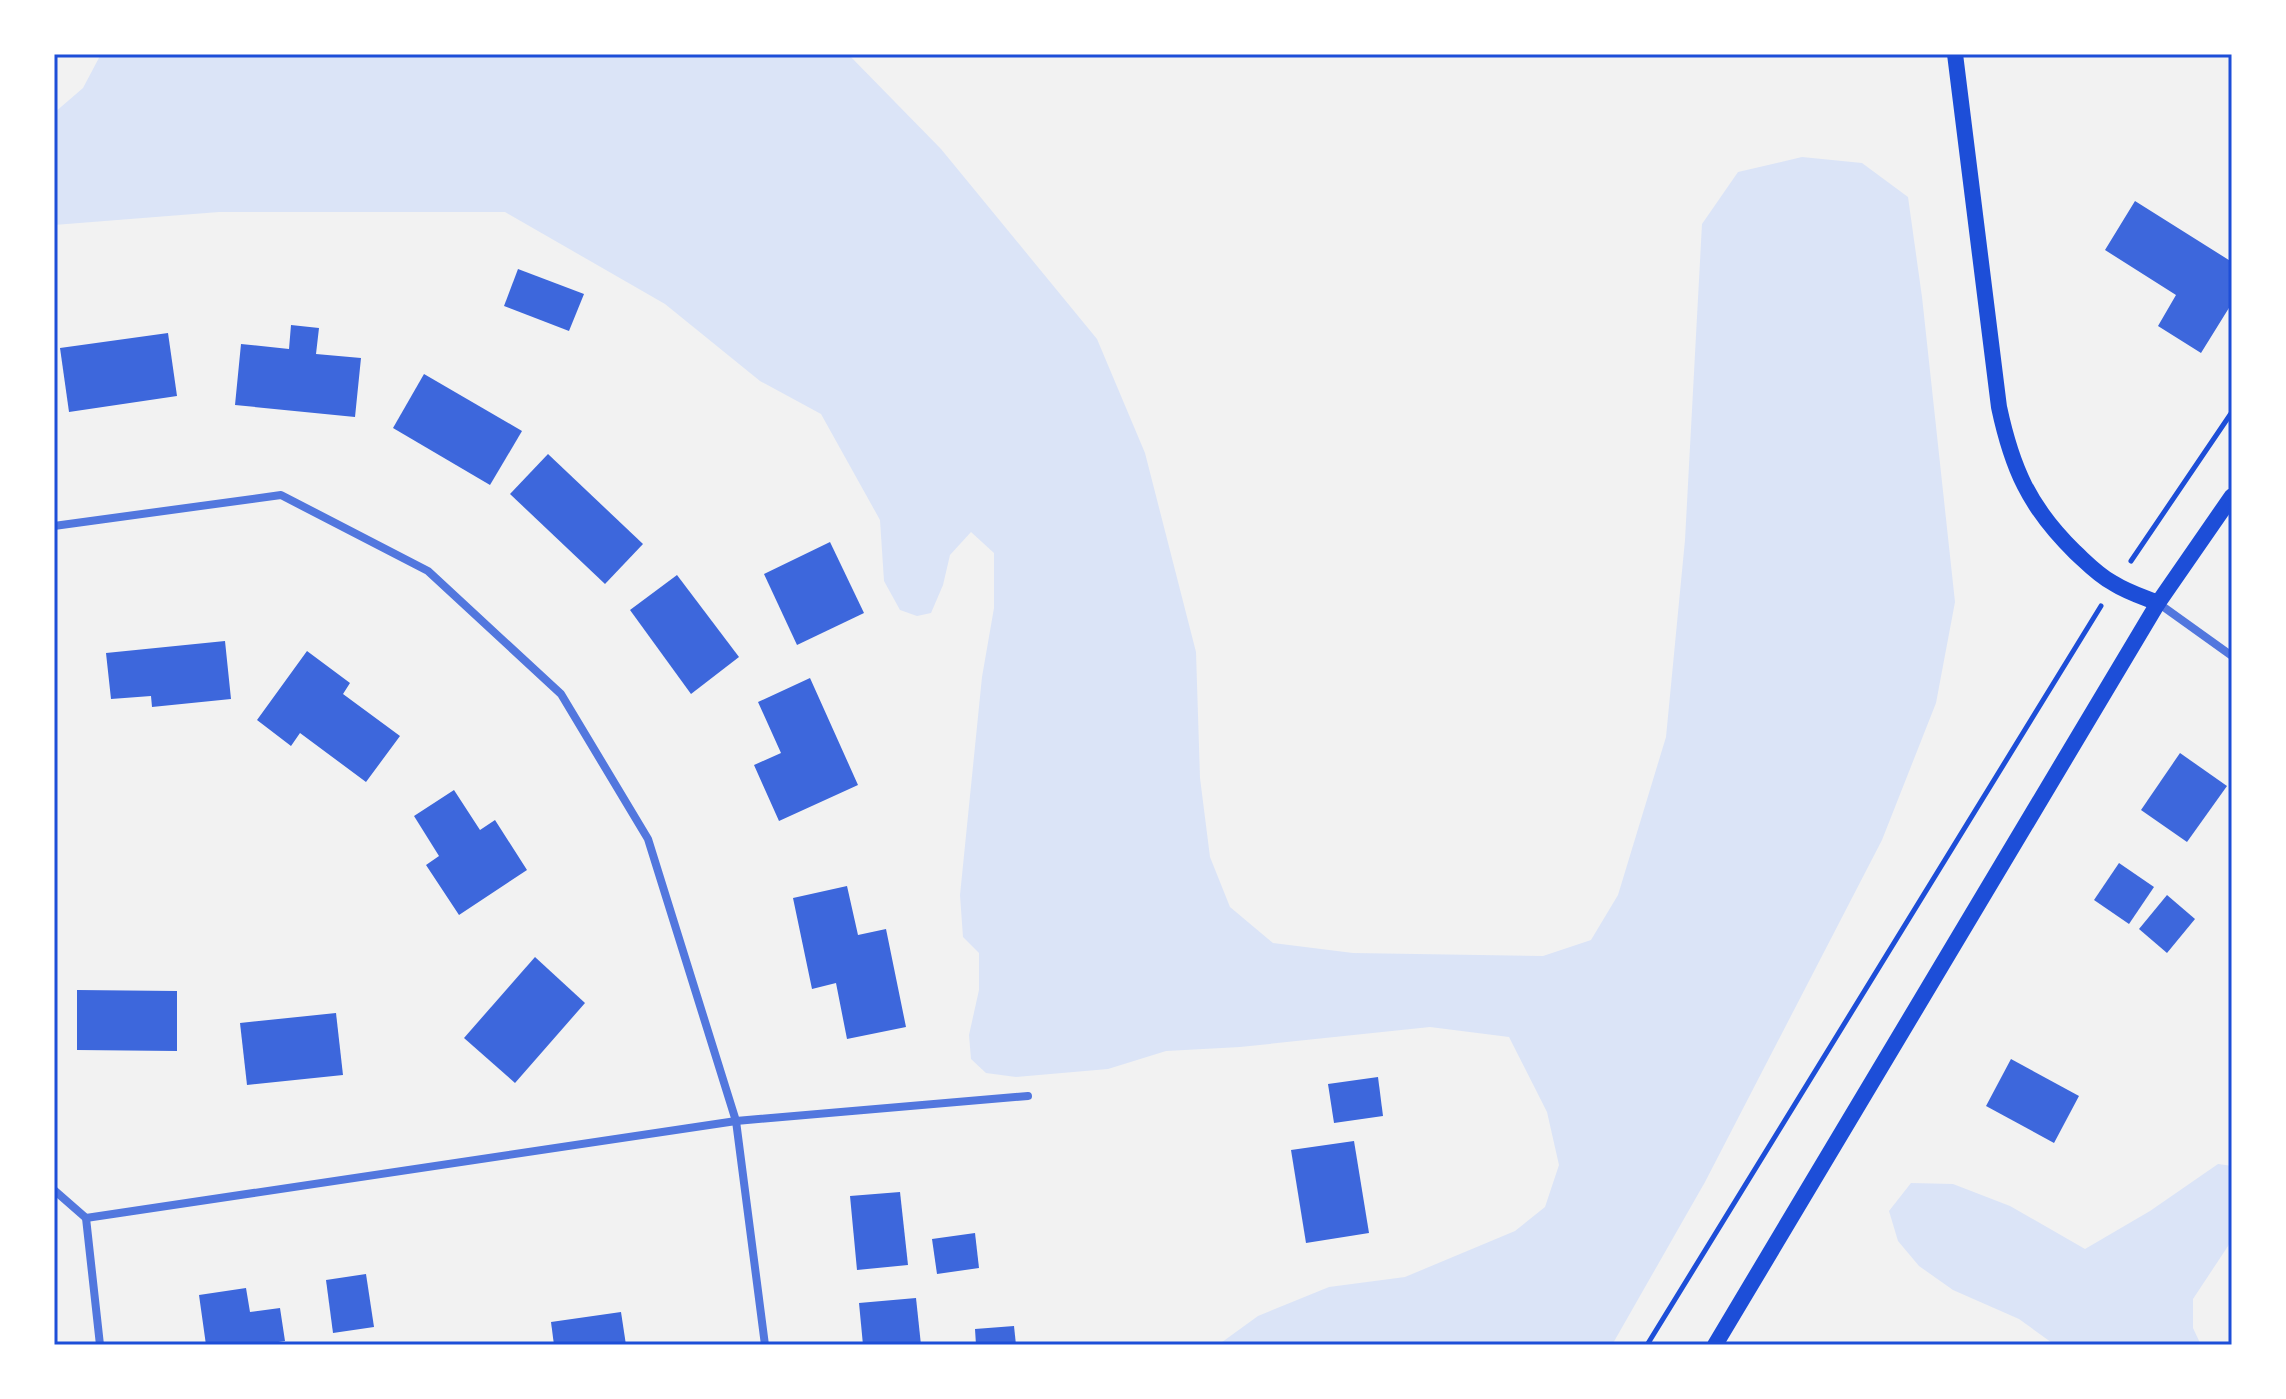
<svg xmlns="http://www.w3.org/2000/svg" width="2286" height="1399" font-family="'Varela Round',sans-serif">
<rect width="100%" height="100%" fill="#f2f2f2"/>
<g fill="#dbe4f7">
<polygon points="101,54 848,54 941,149 1097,339 1145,453 1196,652 1200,778 1210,857 1230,907 1273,943 1353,953 1543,956 1591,940 1618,895 1666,737 1685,540 1702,224 1738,172 1802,157 1862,163 1908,197 1922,297 1955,602 1936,703 1882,840 1705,1182 1612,1345 1218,1345 1258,1316 1329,1287 1405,1277 1515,1231 1545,1207 1559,1165 1547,1112 1509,1037 1430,1027 1240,1047 1166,1051 1108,1069 1016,1077 986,1073 971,1059 969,1035 979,990 979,953 963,937 960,895 982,677 994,608 994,553 971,532 950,555 943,585 931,613 917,616 900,610 884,581 880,520 821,414 760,381 665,304 505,212 219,212 54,225 54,113 83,88"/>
<polygon points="2218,1164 2232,1166 2232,1240 2193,1299 2193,1328 2201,1345 2055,1345 2019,1319 1953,1290 1919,1266 1898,1241 1889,1211 1911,1183 1953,1184 2010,1206 2085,1249 2150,1211"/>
</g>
<g fill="#3d67dc">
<polygon points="2135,201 2232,262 2232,303 2201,353 2158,326 2176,295 2105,250"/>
<polygon points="518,269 584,294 569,331 504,306"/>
<polygon points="291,325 319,328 316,354 361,358 355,417 235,405 241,344 289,349"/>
<polygon points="168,333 177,396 69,412 60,348"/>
<polygon points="424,374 522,431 490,485 393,428"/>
<polygon points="548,454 643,544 605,584 510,494"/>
<polygon points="830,542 864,613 797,645 764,574"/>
<polygon points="677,575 739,657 691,694 630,610"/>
<polygon points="225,641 231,699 152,707 151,696 111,699 106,653"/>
<polygon points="307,651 350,683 343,694 400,736 366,782 300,733 291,746 257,720"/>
<polygon points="810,678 858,785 779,821 754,765 781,753 758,702"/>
<polygon points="2180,753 2227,786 2187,842 2141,810"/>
<polygon points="454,790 480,830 495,820 527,870 459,915 426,865 439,856 414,816"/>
<polygon points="2119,863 2154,887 2129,924 2094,900"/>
<polygon points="847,886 858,935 886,929 906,1027 847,1039 836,983 812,989 793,898"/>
<polygon points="2167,895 2195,919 2167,953 2139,929"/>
<polygon points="535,957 585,1003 515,1083 464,1038"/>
<polygon points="77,990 177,991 177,1051 77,1050"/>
<polygon points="336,1013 343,1075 247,1085 240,1023"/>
<polygon points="2011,1059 2079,1096 2054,1143 1986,1106"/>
<polygon points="1378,1077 1383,1116 1334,1123 1328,1084"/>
<polygon points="1354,1141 1369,1233 1306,1243 1291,1150"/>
<polygon points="900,1192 908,1265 857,1270 850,1196"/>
<polygon points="975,1233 979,1268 937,1274 932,1239"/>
<polygon points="366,1274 374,1327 333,1333 326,1280"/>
<polygon points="246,1288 250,1312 280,1308 285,1341 259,1345 206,1345 199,1295"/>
<polygon points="916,1298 921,1345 863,1345 859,1303"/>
<polygon points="621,1312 626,1345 554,1345 551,1322"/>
<polygon points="1014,1326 1016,1345 976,1345 975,1329"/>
</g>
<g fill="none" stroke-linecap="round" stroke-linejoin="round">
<g stroke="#1d4ed8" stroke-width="5">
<polyline points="2131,561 2232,412"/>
<polyline points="1647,1345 2101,606"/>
</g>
<g stroke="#5277de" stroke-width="8">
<polyline points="54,526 281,495 428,571 561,694 648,839 736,1121 765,1345"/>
<polyline points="2158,603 2232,656"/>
<polyline points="54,1190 86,1218 100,1345"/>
<polyline points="86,1218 736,1121 1028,1096"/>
</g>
<g stroke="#1d4ed8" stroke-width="16">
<path d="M1955 54 1999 407C2012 468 2029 507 2075 552 2087 563 2098 575 2113 583 2127 592 2143 597 2158 603"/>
<polyline points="1715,1345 2158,603 2232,496"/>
</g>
</g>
<rect width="2286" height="1399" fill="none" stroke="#ffffff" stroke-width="112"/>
<rect x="56" y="56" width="2174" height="1287" fill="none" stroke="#1d4ed8" stroke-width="3"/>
</svg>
